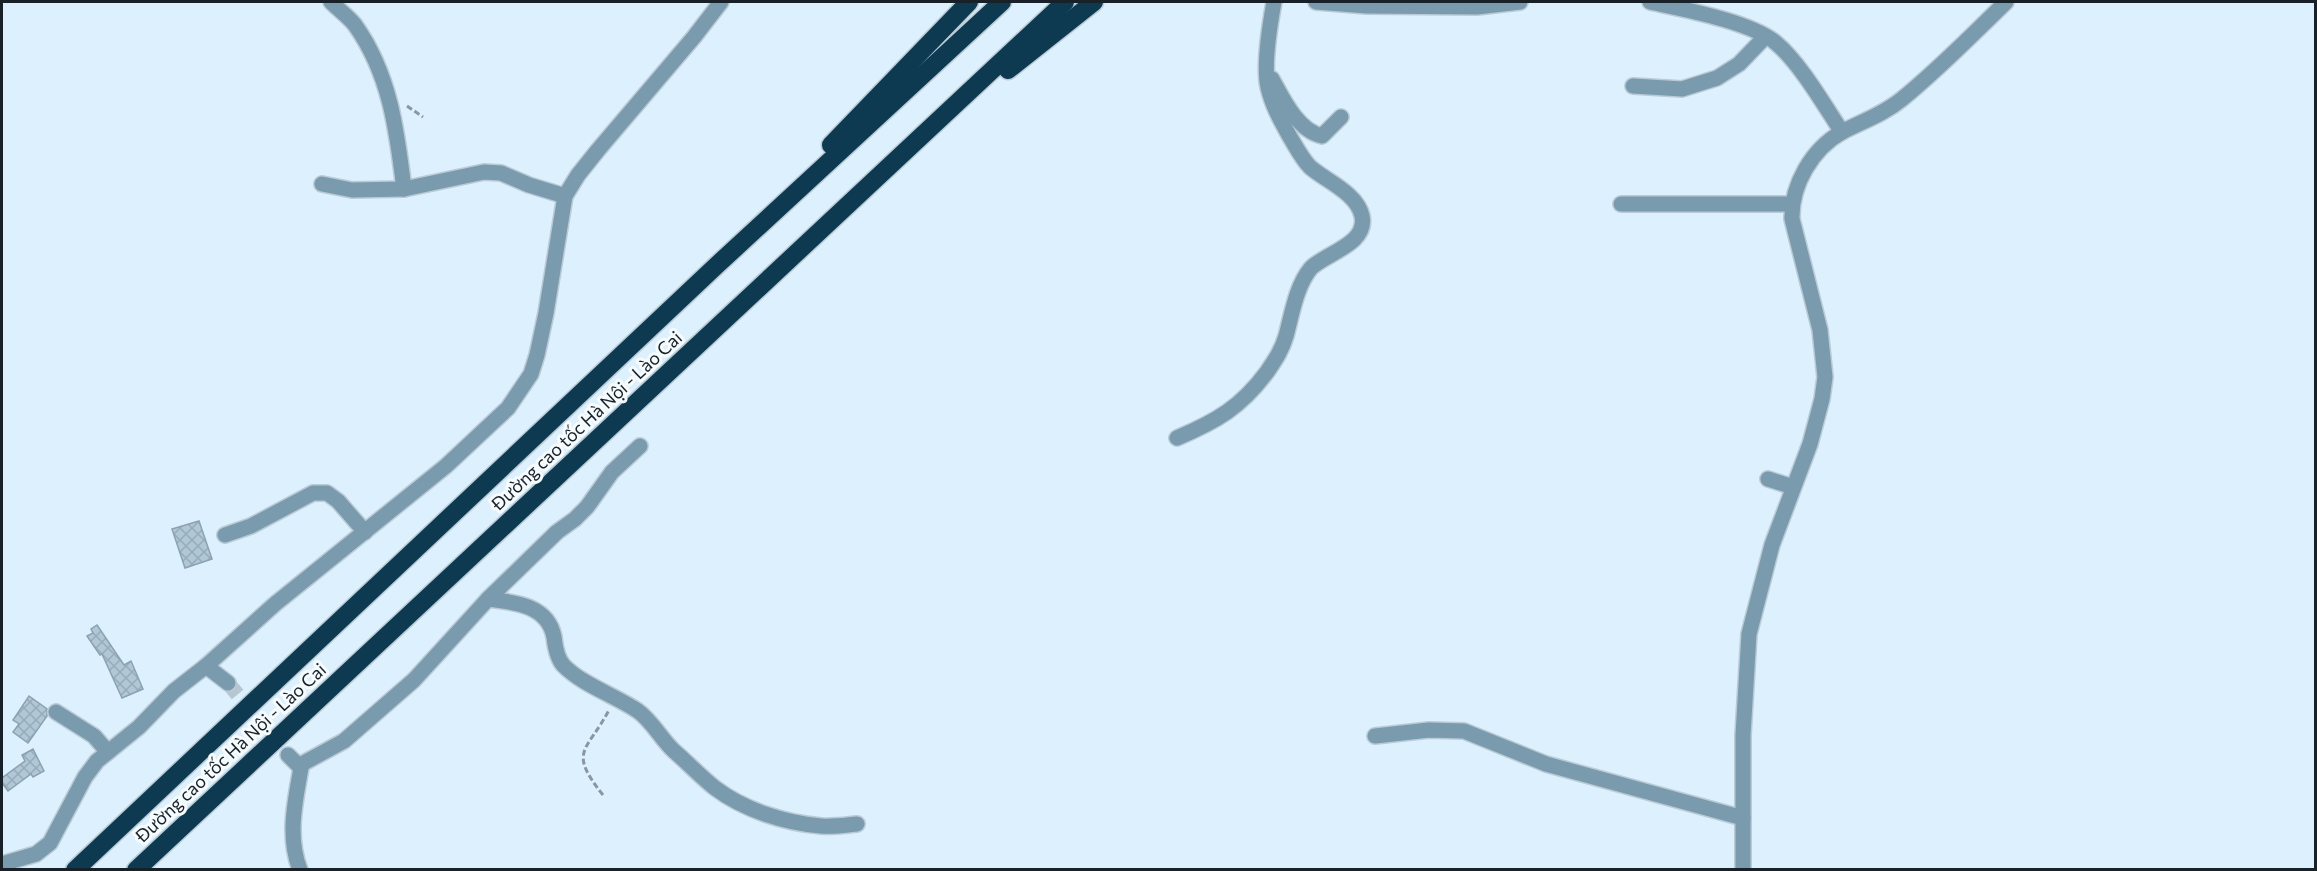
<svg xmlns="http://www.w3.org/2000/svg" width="2317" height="871" font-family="Commissioner,sans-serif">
<defs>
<pattern id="building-cross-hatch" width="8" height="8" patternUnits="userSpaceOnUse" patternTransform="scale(1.5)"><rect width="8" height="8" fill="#b0c7d7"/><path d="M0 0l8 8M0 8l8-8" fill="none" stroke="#97abb9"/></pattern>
</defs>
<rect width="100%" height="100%" fill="#ddf0fd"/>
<g fill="url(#building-cross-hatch)" stroke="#8ba2b1" stroke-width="1.5">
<polygon points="199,521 212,559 185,568 172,529"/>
<polygon points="97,625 124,665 131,661 143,689 122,698 102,654 100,655 87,636 93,633 91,629"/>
<polygon points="29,696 47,709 47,716 28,743 13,732 19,724 13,720"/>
<polygon points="33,749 44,771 33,777 31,774 8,791 2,783 2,778 25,761 22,755"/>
</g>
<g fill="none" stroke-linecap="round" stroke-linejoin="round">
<polyline stroke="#b6c7d2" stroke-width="15" stroke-dasharray="15 8" stroke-linecap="butt" points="228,683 288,755"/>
<g stroke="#bacbd6" stroke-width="18">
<g id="minor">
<path d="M331 2C339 10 349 17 355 25 390 74 397 131 404 189"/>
<polyline points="1316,2 1367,6 1477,7 1520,2"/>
<path d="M1650 2C1682 9 1752 22 1776 43 1800 63 1824 105 1842 132"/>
<path d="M1272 79C1283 99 1298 131 1322 136L1341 117"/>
<polyline points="1633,86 1682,89 1717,78 1739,64 1765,37"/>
<polyline points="322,184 352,190 404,189 484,172 501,173 529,185 565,196"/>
<polyline points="1621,204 1792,204"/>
<path d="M1177 438C1217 421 1241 407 1267 372 1275 360 1282 350 1286 336 1292 314 1296 286 1311 268 1326 253 1368 244 1362 216 1357 193 1326 181 1310 167 1302 159 1296 147 1290 137 1281 121 1272 105 1268 87 1263 65 1270 24 1274 2"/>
<polyline points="1768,479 1793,487"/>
<polyline points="225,535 251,526 313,493 327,493 338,501 365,532"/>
<path d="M488 599C514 602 548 605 554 637 555 646 557 659 564 666 583 685 616 696 638 711 653 722 661 739 674 751 688 763 701 777 715 788 744 810 785 823 821 826 833 827 846 825 857 824"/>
<polyline points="206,666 228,683"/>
<polyline points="56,712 94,736 108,752"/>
<polyline points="1375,736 1429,730 1464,731 1546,764 1743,818"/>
<path d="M288 755 301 768C295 802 287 836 300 870"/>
<polyline points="300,765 344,741 414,680 488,599 557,532 575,519 587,507 612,472 640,446"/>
<polyline points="2,864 36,854 50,843 85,777 97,761 139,727 174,691 206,666 275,604 446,466 508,408 531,374 537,355 546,313 565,196 578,175 598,150 694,37 721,2"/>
<path d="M1743 870V735L1749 634 1772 545 1810 444 1822 399 1825 377 1820 330 1792 219C1791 185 1812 149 1842 132 1863 121 1884 114 1902 99 1939 69 1972 35 2006 2"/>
</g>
</g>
<g stroke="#bacbd6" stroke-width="21">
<g id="highway">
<polyline points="1008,70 1094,2"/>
<polyline points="831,145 969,2"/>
<polyline points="75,870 717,265 1002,2"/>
<polyline points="136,870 1065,2"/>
</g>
</g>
<g stroke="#8897a1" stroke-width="3" stroke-dasharray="6 3" stroke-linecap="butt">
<polyline points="407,106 423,117"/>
<path d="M603 795C567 750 587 752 609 710"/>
</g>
<use href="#minor" stroke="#7a9aae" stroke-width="15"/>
<use href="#highway" stroke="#0e3a51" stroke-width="18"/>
</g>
<g text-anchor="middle" stroke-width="6" stroke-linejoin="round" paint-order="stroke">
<g font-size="18" fill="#182127" stroke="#f6fbfe">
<text transform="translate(587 421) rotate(-43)" y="6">Đường cao tốc Hà Nội - Lào Cai</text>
<text transform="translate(231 753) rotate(-43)" y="6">Đường cao tốc Hà Nội - Lào Cai</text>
</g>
</g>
<rect width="2317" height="871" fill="none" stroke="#182127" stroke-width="6"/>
</svg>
